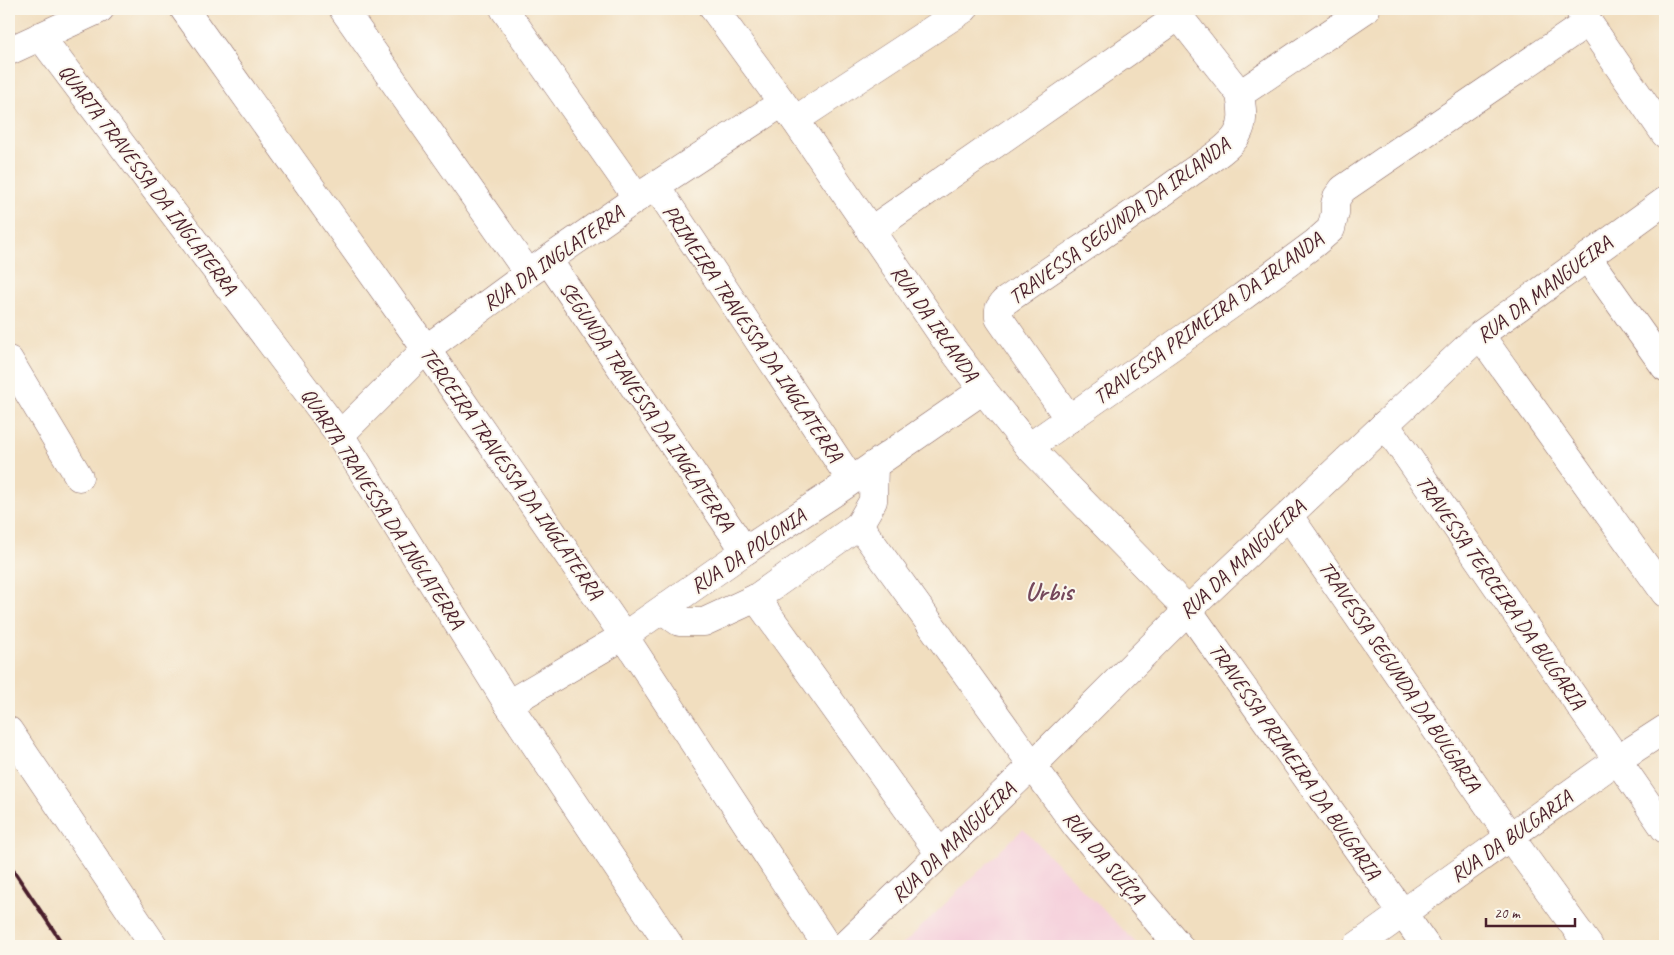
<svg xmlns="http://www.w3.org/2000/svg" width="1674" height="955" font-family="Caveat,sans-serif">
<rect width="100%" height="100%" fill="#fbf7ec"/>
<filter id="ink" filterUnits="userSpaceOnUse"><feTurbulence type="fractalNoise" baseFrequency=".02" numOctaves="2"/><feDisplacementMap in="SourceGraphic" scale="10" xChannelSelector="R" yChannelSelector="G"/><feConvolveMatrix kernelMatrix="1 2 1 2 8 2 1 2 1" color-interpolation-filters="sRGB"/></filter>
<filter id="wash" filterUnits="userSpaceOnUse"><feTurbulence type="fractalNoise" baseFrequency=".0096" numOctaves="4" result="noise"/><feDisplacementMap in="SourceGraphic" scale="20" xChannelSelector="R" yChannelSelector="G"/><feGaussianBlur stdDeviation="1.12" result="paint"/><feColorMatrix in="noise" values="0 0 0 0 0 0 0 0 0 0 0 0 0 0 0 0 0 1.4 0 .05"/><feComposite in="paint" operator="in"/></filter>
<g filter="url(#wash)">
<rect width="100%" height="100%" fill="#f1debf"/>
<polygon fill="#f5cfdb" points="1023,829 1139,946 901,946"/>
</g>
<g filter="url(#ink)">
<g fill="none" stroke-linecap="round" stroke-linejoin="round">
<g stroke="#84625f" stroke-width="29">
<g id="minor">
<polyline points="184,9 426,349 624,636 827,946"/>
<polyline points="343,9 528,273"/>
<polyline points="504,9 637,198"/>
<polyline points="714,9 795,120 947,342 983,390 1029,447 1188,610 1426,946"/>
<polyline points="1579,9 1665,134"/>
<polyline points="40,36 340,435 508,704 670,946"/>
<polyline points="9,51 100,9"/>
<polyline points="1240,94 1366,9"/>
<polyline points="795,120 964,9"/>
<polyline points="656,186 851,480"/>
<polyline points="870,231 1179,16"/>
<polyline points="1587,257 1665,367"/>
<polyline points="548,260 745,551"/>
<polyline points="1480,335 1665,593"/>
<polyline points="9,360 79,477"/>
<path d="M1069 419 999 318V309L1004 302C1066 259 1129 218 1190 173 1204 163 1228 150 1237 135 1245 122 1242 108 1240 94L1173 9"/>
<polyline points="1385,424 1665,829"/>
<polyline points="340,435 426,349 532,271 637,198 782,103"/>
<polyline points="1029,447 1242,297 1315,243 1331,229 1335,213 1335,204 1337,197 1343,189 1588,22"/>
<polyline points="1289,516 1510,837 1589,946"/>
<polyline points="859,525 1077,827 1179,946"/>
<polyline points="756,598 940,854"/>
<polyline points="663,610 679,622 704,622 756,598 859,525 873,501 874,465"/>
<polyline points="508,704 624,636 745,551 835,492 983,390"/>
<polyline points="9,731 154,946"/>
<polyline points="844,946 1033,765 1188,610 1480,335 1665,201"/>
<polyline points="1357,946 1617,760 1665,729"/>
</g>
</g>
<use href="#minor" stroke="#fff" stroke-width="28"/>
<polyline stroke="#4a1f2b" stroke-width="4" points="9,864 64,946"/>
</g>
</g>
<g text-anchor="middle" stroke-width="4" stroke-linejoin="round" paint-order="stroke">
<g font-size="21" fill="#4a1f2b" stroke="#fbf7ec">
<text transform="translate(148 179) rotate(53)" y="7">QUARTA TRAVESSA DA INGLATERRA</text>
<text transform="translate(1119 221) rotate(-36)" y="7">TRAVESSA SEGUNDA DA IRLANDA</text>
<text transform="translate(553 258) rotate(-35)" y="7">RUA DA INGLATERRA</text>
<text transform="translate(1544 289) rotate(-37)" y="7">RUA DA MANGUEIRA</text>
<text transform="translate(1208 318) rotate(-36)" y="7">TRAVESSA PRIMEIRA DA IRLANDA</text>
<text transform="translate(935 323) rotate(55)" y="7">RUA DA IRLANDA</text>
<text transform="translate(753 333) rotate(56)" y="7">PRIMEIRA TRAVESSA DA INGLATERRA</text>
<text transform="translate(647 406) rotate(56)" y="7">SEGUNDA TRAVESSA DA INGLATERRA</text>
<text transform="translate(512 473) rotate(55)" y="7">TERCEIRA TRAVESSA DA INGLATERRA</text>
<text transform="translate(383 508) rotate(57)" y="7">QUARTA TRAVESSA DA INGLATERRA</text>
<text transform="translate(748 551) rotate(-34)" y="7">RUA DA POLONIA</text>
<text transform="translate(1242 559) rotate(-43)" y="7">RUA DA MANGUEIRA</text>
<text transform="translate(1501 592) rotate(55)" y="7">TRAVESSA TERCEIRA DA BULGARIA</text>
<text transform="translate(1400 676) rotate(56)" y="7">TRAVESSA SEGUNDA DA BULGARIA</text>
<text transform="translate(1295 761) rotate(55)" y="7">TRAVESSA PRIMEIRA DA BULGARIA</text>
<text transform="translate(1511 836) rotate(-35)" y="7">RUA DA BULGARIA</text>
<text transform="translate(953 842) rotate(-44)" y="7">RUA DA MANGUEIRA</text>
<text transform="translate(1104 857) rotate(50)" y="7">RUA DA SUÍÇA</text>
</g>
<g font-size="26" font-weight="bold" fill="#75485c" stroke="#fbf7ec">
<text x="1049" y="600">Urbis</text>
</g>
</g>
<rect width="1674" height="955" fill="none" stroke="#fbf7ec" stroke-width="30"/>
<path d="M1486 918v8h89v-8" fill="none" stroke="#4a1f2b" stroke-width="2.5"/>
<text x="1494" y="918" font-size="15" fill="#4a1f2b" stroke="#fbf7ec" stroke-width="4" paint-order="stroke">20 m</text>
</svg>
